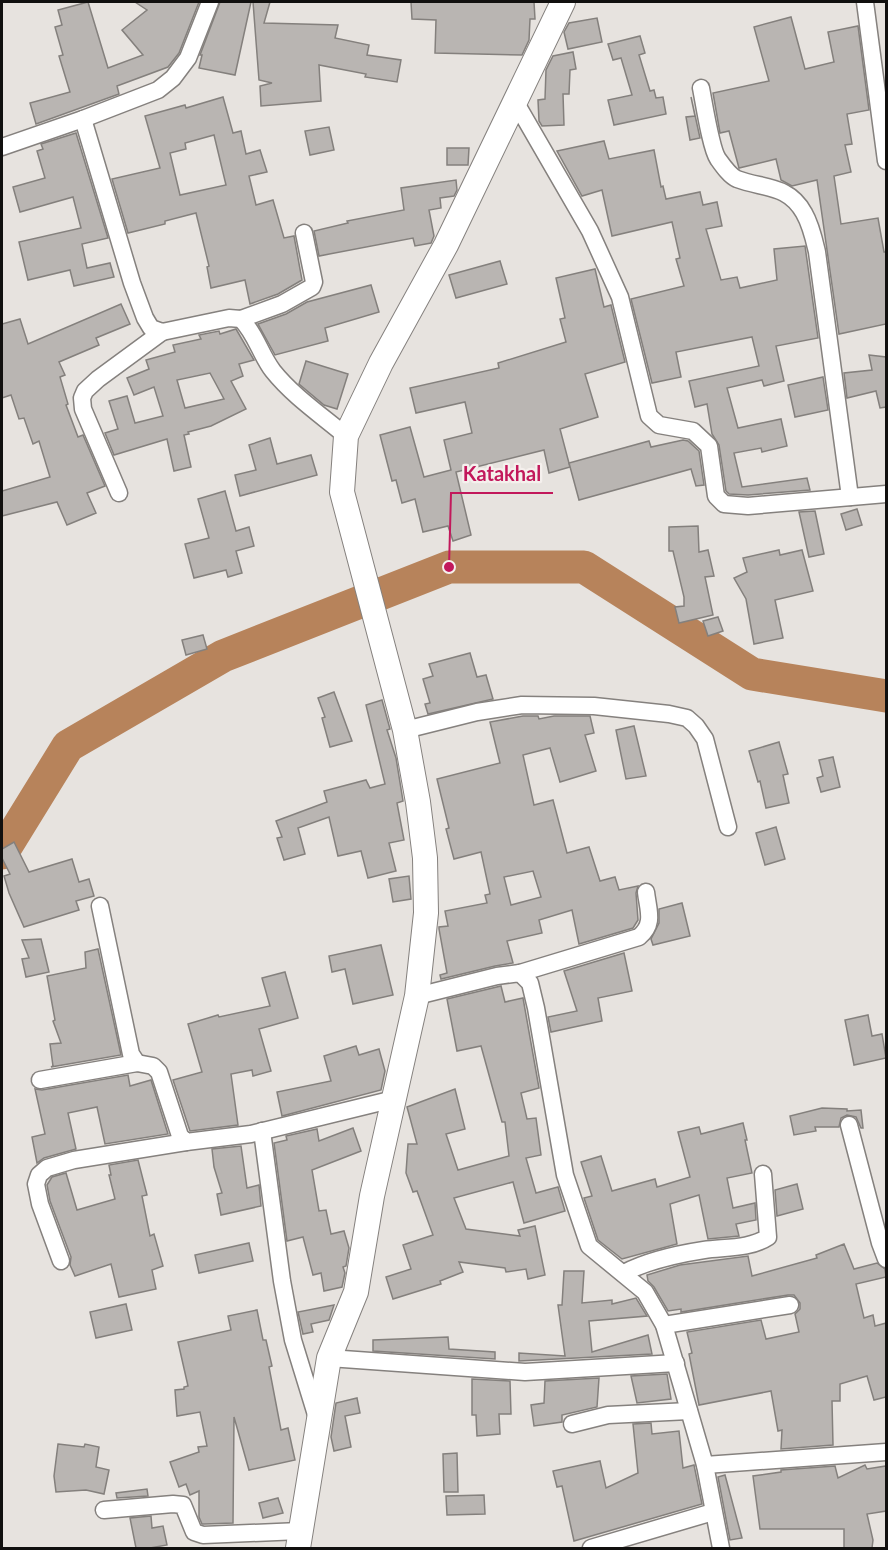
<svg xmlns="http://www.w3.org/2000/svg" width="888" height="1550" font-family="Lato,sans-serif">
<rect width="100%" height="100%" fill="#e7e3df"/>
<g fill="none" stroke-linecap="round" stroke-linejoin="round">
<polyline stroke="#b7835b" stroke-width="33" points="2,853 68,746 223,656 449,567 584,567 752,674 886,696"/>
</g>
<g fill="#b9b5b2" stroke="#84807d" stroke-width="1.5" fill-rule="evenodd">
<polygon points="88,2 108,68 143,55 122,30 147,10 135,2 199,2 179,53 168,67 117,86 119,94 36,124 30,103 70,92 59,56 63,55 55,27 62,25 58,10"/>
<polygon points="220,2 251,2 235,75 199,68 202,55 200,55"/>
<polygon points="253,2 270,2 264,23 338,25 335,38 369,45 367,55 401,60 397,82 365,77 366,74 319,65 321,101 261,106 260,86 272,83 259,80"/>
<polygon points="411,2 534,2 535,19 530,19 529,40 522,55 435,53 436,20 412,19"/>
<polygon points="791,17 805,69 834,62 828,32 858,26 869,110 847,114 852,144 845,145 851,172 834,176 841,224 878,218 884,252 886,252 886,324 839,334 817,180 792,186 781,180 776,159 739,168 729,131 720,133 713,93 769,81 754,27"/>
<polygon points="597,18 602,42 568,49 564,32 569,23"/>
<polygon points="640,36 645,53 639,55 650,91 654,90 656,98 663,97 666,114 614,125 608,100 632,95 621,58 613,60 608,44"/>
<polygon points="573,52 576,69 570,70 569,94 563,94 564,125 542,126 539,121 538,100 545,99 546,70 553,56"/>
<path d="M223 97 233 133 241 131 246 154 260 150 267 172 249 176 256 205 273 200 284 238 294 236 302 280 278 294 250 304 245 280 211 288 207 267 209 266 196 213 165 221V224L128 233 112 179 160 168 145 116 185 105 186 108ZM214 135 226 185 180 195 170 153 186 149 185 143Z"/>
<polygon points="691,97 700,138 690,140 686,117 695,116"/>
<polygon points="329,127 334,150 310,155 305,131"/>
<polygon points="76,133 108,238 82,244 87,268 110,263 114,277 74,286 70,270 28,280 19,242 81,228 73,197 20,212 13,187 45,178 37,151 43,149 41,144"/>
<polygon points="604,141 609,159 654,150 661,187 663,186 666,199 700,192 703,205 717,202 722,226 706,229 721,280 737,277 740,288 777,280 774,249 805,246 818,338 776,346 784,381 764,386 762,380 727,388 738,428 781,419 787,446 762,452 761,448 734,453 742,487 807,478 810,490 748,495 729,494 726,491 719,445 712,434 707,404 695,407 689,381 759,366 752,337 676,352 681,377 652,383 631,299 684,286 676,259 680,258 672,222 612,236 602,190 582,196 557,151"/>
<polygon points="447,148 469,148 468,165 447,165"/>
<polygon points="456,180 457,190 454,196 440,198 441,208 429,210 434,236 431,243 415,246 413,238 319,256 314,231 348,223 347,221 404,210 401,188"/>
<polygon points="500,261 507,284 456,298 449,275"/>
<polygon points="595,269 604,307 611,305 625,362 585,374 598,417 560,429 570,467 549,473 544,450 456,472 471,535 453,541 448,526 423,532 415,499 402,503 396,480 392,481 380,435 410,427 424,477 451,470 444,440 472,433 465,402 416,413 410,388 499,368 498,363 566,342 560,319 565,318 556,278"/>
<polygon points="371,285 379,312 325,328 328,341 275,355 258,324 286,314 307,302"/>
<polygon points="121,304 130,324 96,338 99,345 59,362 65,375 60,377 68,404 66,405 78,437 83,435 105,486 87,493 96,513 67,525 57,502 2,516 2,491 50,477 39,441 33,444 24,418 19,419 11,395 2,398 2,324 20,319 28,344"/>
<path d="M236 329 254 360 239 364 243 376 231 381 246 409 211 426 188 432 189 434 184 435 191 467 174 471 167 439 114 455 105 433 118 429 109 401 127 396 135 423 163 416 154 387 134 395 127 378 149 369 146 360 175 352 173 345 201 339 199 335 219 331 220 334ZM210 373 224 399 185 408 177 380Z"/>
<polygon points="869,355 886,357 886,407 880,408 876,391 847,398 844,373 872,370"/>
<polygon points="306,361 348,374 337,409 324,405 299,384"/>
<polygon points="823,377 828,410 795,417 788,385"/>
<polygon points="270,438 277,464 311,455 317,475 240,496 235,475 256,470 249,445"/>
<polygon points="683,440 688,441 699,451 704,485 696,486 691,469 579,500 569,463 649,441 651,447"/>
<polygon points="225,491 236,531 249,527 254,546 236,551 242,573 228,577 226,570 194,578 185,544 209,538 198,499"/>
<polygon points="857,509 862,525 846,530 841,514"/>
<polygon points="815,511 824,554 809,557 799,512"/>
<polygon points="698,526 699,552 708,550 714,576 705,577 713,615 679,623 675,607 684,606 684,597 673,551 669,551 669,527"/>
<polygon points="779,550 780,555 802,550 813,591 775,600 783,638 754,644 746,599 734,578 747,572 743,558"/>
<polygon points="718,617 723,631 708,636 703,621"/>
<polygon points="203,635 207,649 186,655 182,640"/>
<polygon points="470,653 477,677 486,675 493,699 428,714 425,704 430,703 423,679 433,676 429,664"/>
<polygon points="334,692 352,741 330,747 322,718 325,717 318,698"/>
<polygon points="382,700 390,729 387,730 396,758 403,801 397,803 404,840 389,843 396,871 368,878 361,851 338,856 329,817 298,828 305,854 284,860 277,838 282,837 276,821 327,802 324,791 366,780 370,788 385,784 366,705"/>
<path d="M523 716H538L539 719 554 716H590L594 733 585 735 596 771 560 782 550 748 523 755 534 805 553 800 567 853 589 847 600 881 615 877 619 890 638 886 636 893 638 920 633 928 579 944 572 910 539 920 542 933 507 941 513 963 495 966 441 979 440 975 447 973 439 929V927L448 926 445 911 487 903 485 895 490 894 481 852 454 859 446 829 449 828 437 779 500 763 490 722ZM533 871 541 897 511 905 504 877Z"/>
<polygon points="634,726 646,776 626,779 616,730"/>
<polygon points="779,742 788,774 783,775 789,803 766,808 760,781 758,782 749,751"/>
<polygon points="833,757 840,787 821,792 817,778 823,776 819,760"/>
<polygon points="776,827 785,859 765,865 756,833"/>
<polygon points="14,842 29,872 72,859 79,882 89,879 94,896 76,901 79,910 24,927 9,893 4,876 10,874 2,858 2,849"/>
<polygon points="409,876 411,899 393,902 389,879"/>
<polygon points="682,903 690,936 653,945 651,939 659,923 659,909"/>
<polygon points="41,939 49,972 26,977 22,959 29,958 22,940"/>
<polygon points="381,945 393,995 353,1004 345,969 332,972 329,956"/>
<polygon points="98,949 121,1055 51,1067 53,1066 50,1044 61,1043 53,1021 55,1020 47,976 86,968 85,952"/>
<polygon points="624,953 632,991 598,998 602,1021 551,1032 548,1017 577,1011 564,971"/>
<polygon points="285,972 298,1018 259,1029 271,1071 253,1076 252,1070 231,1074 238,1125 190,1131 173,1080 202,1072 188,1024 218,1015 219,1017 270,1006 262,978"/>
<polygon points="501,986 505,1002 523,998 539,1088 521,1093 527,1119 536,1118 541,1155 526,1158 536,1193 558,1187 565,1211 524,1223 513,1182 454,1198 466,1229 520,1236 518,1230 535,1226 545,1275 528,1279 526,1269 506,1272 505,1268 459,1262 463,1272 440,1281 441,1284 393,1299 386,1277 411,1269 403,1245 433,1235 417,1191 413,1192 406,1173 408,1144 417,1144 407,1107 455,1089 465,1129 446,1134 458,1170 509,1156 505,1122 502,1122 481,1046 457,1051 447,999"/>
<polygon points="868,1015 872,1036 882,1034 886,1058 854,1065 845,1020"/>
<polygon points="356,1046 359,1055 379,1049 385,1071 381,1090 282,1116 277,1092 331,1081 324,1056"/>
<polygon points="128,1075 130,1086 151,1080 168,1134 105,1144 97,1107 68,1113 76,1149 44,1158 37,1163 32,1137 45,1134 35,1089 42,1090"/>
<polygon points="822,1108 847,1109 847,1111 861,1110 863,1128 861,1128 856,1117 847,1115 841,1118 839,1127 815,1127 816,1131 794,1135 790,1116"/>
<polygon points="743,1123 747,1140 745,1140 752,1173 727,1178 733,1208 755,1203 756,1220 736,1224 739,1236 708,1239 699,1195 670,1204 677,1244 622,1259 598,1240 584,1198 592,1196 581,1162 601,1156 612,1191 655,1179 657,1187 690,1177 678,1132 699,1127 701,1134"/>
<polygon points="353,1128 361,1151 312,1170 319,1211 326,1210 331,1234 344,1231 349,1248 346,1266 343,1267 345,1273 342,1287 324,1291 321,1273 313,1275 303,1237 287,1241 274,1143 287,1140 286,1136 317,1129 319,1141"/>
<polygon points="241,1146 247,1188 259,1185 261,1206 221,1215 217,1194 222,1193 214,1167 212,1149"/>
<polygon points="138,1160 147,1195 142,1196 150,1236 154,1234 163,1266 152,1270 156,1289 119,1297 111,1264 75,1276 70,1265 71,1257 50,1201 47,1185 52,1177 66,1173 77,1210 115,1199 109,1175 111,1175 109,1165"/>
<polygon points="797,1184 803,1209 777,1216 775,1190"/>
<polygon points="249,1243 253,1261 199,1273 195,1255"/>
<polygon points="844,1244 854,1269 877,1263 885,1269 886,1277 856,1284 864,1318 873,1315 875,1326 886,1323 886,1397 874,1400 867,1376 840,1384 840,1401 832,1401 833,1445 781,1449 782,1430 778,1431 771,1391 699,1405 689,1354 692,1353 687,1332 761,1320 766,1339 799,1332 795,1314 800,1309 800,1303 794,1295 788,1295 681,1312 681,1309 668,1311 654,1287 648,1281 647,1275 680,1265 748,1256 752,1276 817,1258 816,1255"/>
<polygon points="564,1271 584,1271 582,1303 612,1300 612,1304 636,1298 647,1316 589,1321 592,1352 648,1335 652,1354 519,1361 519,1353 565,1356 558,1305 562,1305"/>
<polygon points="126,1304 132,1330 96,1338 90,1312"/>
<polygon points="334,1305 329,1320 311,1324 313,1332 303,1334 298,1312"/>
<polygon points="257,1310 263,1340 266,1340 272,1366 269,1367 281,1430 288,1428 295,1460 249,1470 234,1417 233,1523 204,1524 202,1524 199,1517 199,1491 190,1495 186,1484 179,1487 170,1462 199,1452 198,1447 207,1446 200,1412 177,1416 175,1390 184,1389 184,1387 188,1386 178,1342 231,1330 228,1316"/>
<polygon points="448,1337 449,1349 495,1352 495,1359 373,1351 373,1340"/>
<polygon points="667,1374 671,1399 637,1403 631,1376"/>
<polygon points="599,1378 597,1407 562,1415 562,1422 534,1426 531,1405 544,1403 545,1381"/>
<polygon points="472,1379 510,1381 511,1414 499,1414 500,1434 477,1436 476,1415 472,1415"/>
<polygon points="357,1398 360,1413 345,1416 351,1447 334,1451 331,1437 336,1403"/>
<polygon points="651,1423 652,1434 679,1431 683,1468 694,1465 702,1504 574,1541 562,1486 557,1487 553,1471 600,1461 606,1488 638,1473 633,1424"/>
<polygon points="58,1444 84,1447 85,1444 99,1447 96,1467 109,1470 104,1494 86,1490 56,1492 54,1476"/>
<polygon points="457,1453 458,1492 444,1492 443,1454"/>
<polygon points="865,1465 867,1469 886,1466 886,1511 867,1514 873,1540 872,1548 844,1548 844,1529 760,1529 753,1476 781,1472 781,1470 835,1466 838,1478"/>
<polygon points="725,1475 742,1538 730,1540 718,1477"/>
<polygon points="147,1489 148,1496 117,1498 116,1493"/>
<polygon points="484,1495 485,1514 447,1515 446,1496"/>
<polygon points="278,1498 283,1513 263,1518 259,1503"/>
<polygon points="151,1516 152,1528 163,1526 167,1545 150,1548 136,1548 130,1518"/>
</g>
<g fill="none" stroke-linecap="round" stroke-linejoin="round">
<g stroke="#85817e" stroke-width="19">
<g id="street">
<polyline points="865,2 886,161"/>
<path d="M701 88C704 103 711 149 718 159 723 166 730 176 737 179 763 189 788 184 804 213 811 225 814 239 817 252L850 497"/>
<polyline points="516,103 590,231 620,297 649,416 659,425 693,431 709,446 716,496 724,504 748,506 886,494"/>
<path d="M83 119 132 283 145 318 151 328 162 332 229 318 241 319C256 334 260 354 273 371 293 396 321 415 346 436"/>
<polyline points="2,147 83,119 158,90 173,78 188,58 210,2"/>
<polyline points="241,319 282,304 312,287 314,282 304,233"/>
<polyline points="119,493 83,409 82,398 85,391 98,379 162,332"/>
<polyline points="405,730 477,712 522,705 594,706 669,714 687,718 696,726 705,739 728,827"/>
<polyline points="100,906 131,1054 137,1063 153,1066 159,1072 180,1136 186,1142 251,1134 394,1099"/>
<path d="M520 973 639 937C655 924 648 910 646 892"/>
<polyline points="417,996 497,976 520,973 530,983 536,1008 565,1175 589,1246 645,1292 664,1325 705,1465 721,1548"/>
<polyline points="40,1080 137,1063"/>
<polyline points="849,1125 880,1243 886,1259"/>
<polyline points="262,1131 282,1281 293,1340 317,1418"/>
<polyline points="61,1261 40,1204 36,1184 39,1175 47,1168 74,1160 186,1142"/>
<path d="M624 1273C647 1261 678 1254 704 1250 725 1247 750 1249 768 1237L763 1174"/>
<polyline points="664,1325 790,1305"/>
<polyline points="329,1358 525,1372 676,1363"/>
<polyline points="572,1424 608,1415 689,1411"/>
<polyline points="705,1465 886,1452"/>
<polyline points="104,1510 173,1504 183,1505 194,1532 203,1535 300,1531"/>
<polyline points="591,1548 713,1512"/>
</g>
</g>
<g stroke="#85817e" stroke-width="26">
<polyline id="secondary" points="298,1548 329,1358 356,1292 372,1196 417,996 426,913 425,858 418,802 405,730 342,492 346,436 381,363 446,245 563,2"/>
</g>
<use href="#street" stroke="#fff" stroke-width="16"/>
<use href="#secondary" stroke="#fff" stroke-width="24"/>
</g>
<path fill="none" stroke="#c2185b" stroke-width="2" d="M449 567L451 493H553"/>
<circle fill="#c2185b" stroke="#f5f0ed" stroke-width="2" cx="449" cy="567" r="6"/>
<g font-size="20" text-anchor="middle" font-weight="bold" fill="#c2185b" stroke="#f5f0ed" stroke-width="4.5" stroke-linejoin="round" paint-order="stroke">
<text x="502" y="481">Katakhal</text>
</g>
<rect width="888" height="1550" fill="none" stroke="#11100f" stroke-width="6"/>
</svg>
